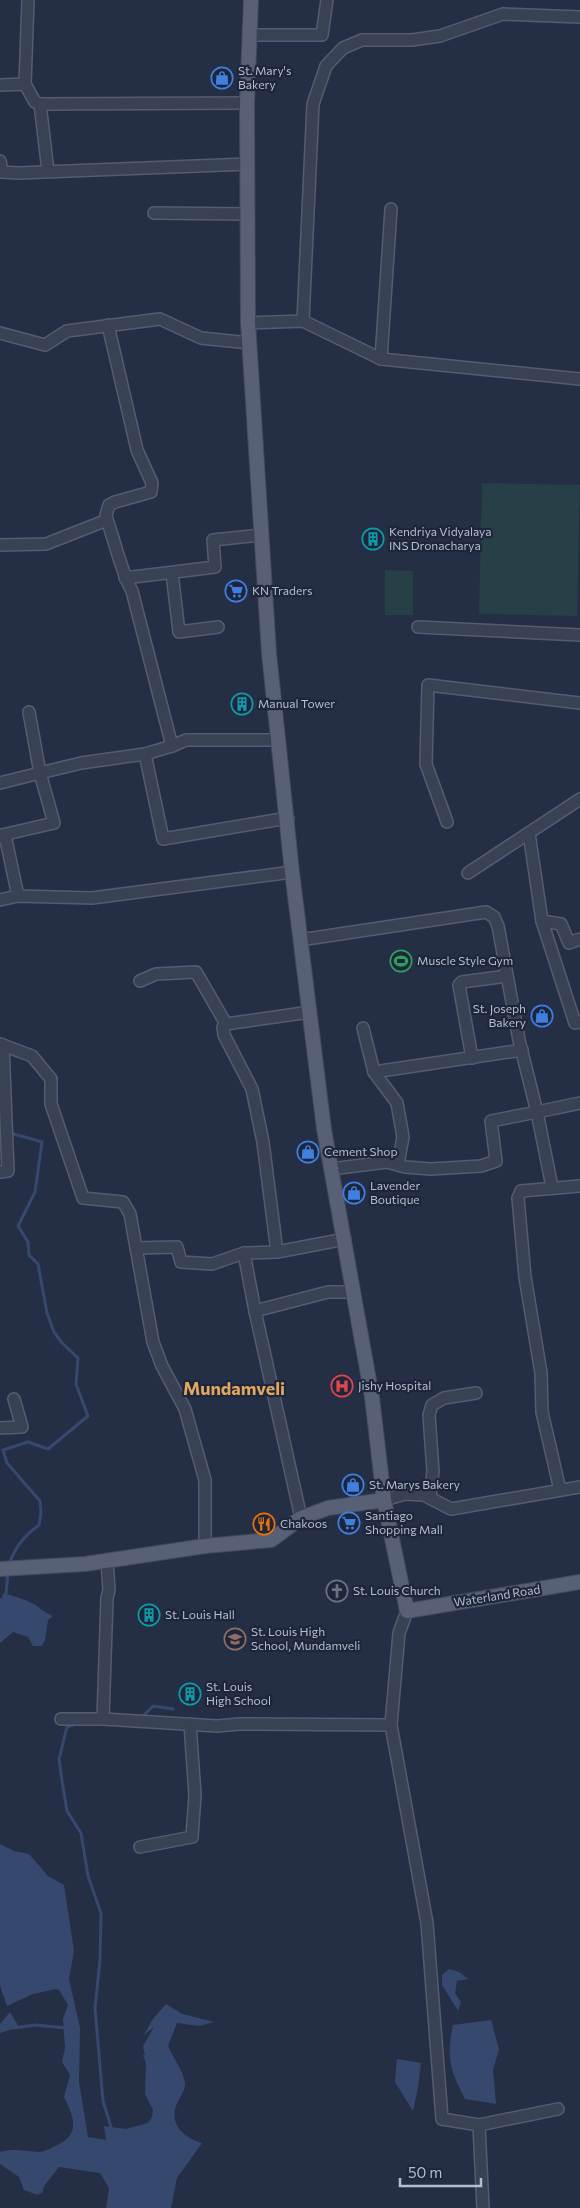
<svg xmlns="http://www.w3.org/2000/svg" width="580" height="2208" font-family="Commissioner,sans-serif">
<rect width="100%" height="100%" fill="#242f46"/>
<g fill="#273f47">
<polygon points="482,483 580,485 577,616 479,614"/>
<polygon points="385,570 413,571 413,615 385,615"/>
</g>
<g fill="#37486e">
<path d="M3 1593C14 1596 24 1599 34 1604 41 1608 43 1612 51 1615L52 1617 48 1620 45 1640 42 1646H33L28 1637 13 1632 0 1643V1598L2 1599Z"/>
<path d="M0 1844 14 1851 29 1854 48 1876 64 1885 74 1951 69 1979 80 2028 79 2082 88 2137 106 2140 104 2126 126 2129 148 2123 152 2117 153 2110 145 2094 146 2064 143 2055H145L143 2046 154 2027 144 2035 152 2020 166 2004 182 2014 214 2022 199 2026 177 2023 168 2046C172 2056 186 2075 185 2085 185 2091 178 2100 176 2106 169 2126 186 2138 202 2143L177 2178 171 2208H106L109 2188 100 2173 59 2167 44 2186 42 2194 40 2193 38 2195 24 2190 19 2177 0 2164V2152C14 2148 25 2151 39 2152 43 2152 49 2149 53 2147 81 2136 75 2119 64 2097L70 2075 62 2062 65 2048 63 2019 68 2005 59 1990 56 1989 33 1994 7 2006 0 1986Z"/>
<polygon points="449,1969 459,1972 468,1979 457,1981 455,1993 461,2002 458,2011 442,1985 442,1975"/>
<polygon points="10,2012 19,2027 0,2033 0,2024"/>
<path d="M491 2020 499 2049 493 2070 496 2104 465 2099C450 2070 446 2058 453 2025Z"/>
<polygon points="397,2059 421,2063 418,2087 413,2111 395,2082"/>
</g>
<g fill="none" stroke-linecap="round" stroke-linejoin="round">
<g stroke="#37486e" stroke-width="3">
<path d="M9 1565C15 1547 24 1536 39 1525L41 1512 40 1501 7 1463 3 1450 28 1442 48 1449 88 1416 76 1384 78 1358 62 1343 54 1332 47 1313 38 1264 29 1255 28 1242 18 1226 35 1192 42 1142 14 1134"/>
<polyline points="6,1594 8,1571"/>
<polyline points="141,1718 153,1706 173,1709"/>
<polyline points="76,1724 67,1727 59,1759 62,1781 67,1811 81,1833 88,1876 101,1913 100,1960 95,2008 103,2101 112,2130"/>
<polyline points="13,2028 36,2025 66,2028"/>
</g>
<g stroke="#555c6f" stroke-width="14">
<g id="minor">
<polyline points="250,35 322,35 327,0"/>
<polyline points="25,84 28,0"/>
<polyline points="0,85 25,84 35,102 40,104 247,103"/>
<polyline points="40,104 48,171"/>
<polyline points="0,161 2,172 18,173 248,164"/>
<polyline points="154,213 247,214"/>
<polyline points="303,321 313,104 326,66 343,48 362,40 412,40 440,36 503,14 580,17"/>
<polyline points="248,323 303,321 381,359 580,379"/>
<polyline points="0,333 45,345 67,331 160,319 201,338 249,343"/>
<polyline points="381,359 391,209"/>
<polyline points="107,520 106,515 109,505 115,502 151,492 152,483 137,450 108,325"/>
<path d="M0 545 46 544 107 520C115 542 121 571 132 591L172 746 186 740H279"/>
<polyline points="172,573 179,632 218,627"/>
<polyline points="125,578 215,567 213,540 261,535"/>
<polyline points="418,627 580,635"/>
<polyline points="29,712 40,773 81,763 145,754 163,839 288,818"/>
<polyline points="145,754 172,746"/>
<polyline points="0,783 40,773 54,823 2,835"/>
<polyline points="447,822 426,764 428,685 580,703"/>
<polyline points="529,833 542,921 561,924 569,943 580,939"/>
<polyline points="0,835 6,840 18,896"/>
<polyline points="468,873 580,799"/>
<polyline points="0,900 18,896 92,898 292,872"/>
<polyline points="542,921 575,1023 580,1022"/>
<polyline points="300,940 486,912 494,917 498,926 519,1040 537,1112 580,1103"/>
<polyline points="140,981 156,974 196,972 226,1024"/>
<polyline points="310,1012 226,1024 223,1027 224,1035 252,1089 263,1142 277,1252 345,1239"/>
<polyline points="363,1028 374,1072 397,1103 403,1137 398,1164"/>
<polyline points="0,1044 32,1056 51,1079 51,1104 83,1198 123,1202 130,1214 153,1342 162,1366 185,1409 205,1480 205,1546"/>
<polyline points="472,1058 459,985 462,982 507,976"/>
<polyline points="374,1072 522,1050"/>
<polyline points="331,1169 387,1162 405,1167 431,1169 481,1166 496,1161 491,1121 537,1112 552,1187"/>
<polyline points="0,1172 8,1171 3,1045"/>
<polyline points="136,1248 177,1247 181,1262 212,1264 244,1253"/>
<polyline points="255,1311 244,1253 277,1252"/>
<polyline points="0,1428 22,1427 14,1399"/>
<polyline points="560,1490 542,1412 541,1373 525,1277 518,1198 521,1191 580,1186"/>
<polyline points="430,1498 433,1471 429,1415 432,1405 444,1398 476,1393"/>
<polyline points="384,1500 405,1494 424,1495 451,1509 580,1487"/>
<polyline points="301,1518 255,1311 328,1292 353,1292"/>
<polyline points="407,1611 399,1633 391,1725 427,1923 442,2119 479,2125 483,2208"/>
<polyline points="61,1719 103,1719 217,1726 240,1724 391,1725"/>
<polyline points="103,1719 107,1598 109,1590 107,1561"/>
<polyline points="140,1847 192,1837 195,1795 190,1724"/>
<polyline points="479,2125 558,2109"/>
</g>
</g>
<g stroke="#434a5e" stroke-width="16">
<g id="major">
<polyline points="251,0 247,103 248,323 269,653 292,872 324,1129 372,1397 384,1500 407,1611 580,1582"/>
<polyline points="0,1569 85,1564 205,1546 271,1540 301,1518 328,1508 384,1500"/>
</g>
</g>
<use href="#minor" stroke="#394255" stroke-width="11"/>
<use href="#major" stroke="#576075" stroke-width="14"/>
</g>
<defs>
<g id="shop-ring" transform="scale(1.125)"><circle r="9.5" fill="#1e263b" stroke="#3f7fe0" stroke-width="1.5"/><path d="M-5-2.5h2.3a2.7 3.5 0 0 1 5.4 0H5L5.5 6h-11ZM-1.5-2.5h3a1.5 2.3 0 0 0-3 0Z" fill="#3f7fe0"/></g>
<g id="building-ring" transform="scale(1.125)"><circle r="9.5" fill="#1e263b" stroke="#0f9aa8" stroke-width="1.5"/><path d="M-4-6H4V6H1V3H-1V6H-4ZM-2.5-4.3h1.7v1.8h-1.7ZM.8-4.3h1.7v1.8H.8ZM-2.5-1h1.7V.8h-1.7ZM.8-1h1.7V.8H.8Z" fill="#0f9aa8"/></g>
<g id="supermarket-ring" transform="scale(1.125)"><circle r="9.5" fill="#1e263b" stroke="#3f7fe0" stroke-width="1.5"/><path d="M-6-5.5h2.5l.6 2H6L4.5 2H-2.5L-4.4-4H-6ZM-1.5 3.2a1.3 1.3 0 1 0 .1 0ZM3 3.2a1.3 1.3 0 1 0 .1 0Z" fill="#3f7fe0"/></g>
<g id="stadium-ring" transform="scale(1.125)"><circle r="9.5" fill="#1e263b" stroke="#2e9e5b" stroke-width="1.5"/><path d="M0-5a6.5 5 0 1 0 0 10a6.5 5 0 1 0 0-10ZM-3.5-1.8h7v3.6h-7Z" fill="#2e9e5b"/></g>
<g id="hospital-ring" transform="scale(1.125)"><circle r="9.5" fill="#1e263b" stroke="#e0444e" stroke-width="1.5"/><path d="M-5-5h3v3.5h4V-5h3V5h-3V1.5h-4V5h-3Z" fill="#e0444e"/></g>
<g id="restaurant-ring" transform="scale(1.125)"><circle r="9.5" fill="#1e263b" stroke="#e8710a" stroke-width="1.5"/><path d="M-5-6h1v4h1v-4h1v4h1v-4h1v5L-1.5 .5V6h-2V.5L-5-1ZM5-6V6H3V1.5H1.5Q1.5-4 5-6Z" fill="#e8710a"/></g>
<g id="church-ring" transform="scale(1.125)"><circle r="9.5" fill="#1e263b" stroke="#6b7280" stroke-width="1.5"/><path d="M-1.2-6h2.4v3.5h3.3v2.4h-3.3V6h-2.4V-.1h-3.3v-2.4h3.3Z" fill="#6b7280"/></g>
<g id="school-ring" transform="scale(1.125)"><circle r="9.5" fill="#1e263b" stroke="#8d6e63" stroke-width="1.5"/><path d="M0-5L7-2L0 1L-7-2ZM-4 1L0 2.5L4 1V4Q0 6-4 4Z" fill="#8d6e63"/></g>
</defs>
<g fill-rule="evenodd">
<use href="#shop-ring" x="222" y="78"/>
<use href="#building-ring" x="373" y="539"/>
<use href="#supermarket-ring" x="236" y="591"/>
<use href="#building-ring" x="242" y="704"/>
<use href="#stadium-ring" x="401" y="961"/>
<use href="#shop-ring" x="542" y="1016"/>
<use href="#shop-ring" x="308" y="1152"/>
<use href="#shop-ring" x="354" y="1193"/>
<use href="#hospital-ring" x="342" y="1386"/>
<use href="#shop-ring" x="353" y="1485"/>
<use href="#supermarket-ring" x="349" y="1523"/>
<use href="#restaurant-ring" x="264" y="1524"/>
<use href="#church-ring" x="337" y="1591"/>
<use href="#building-ring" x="149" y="1615"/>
<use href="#school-ring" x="235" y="1639"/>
<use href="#building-ring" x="190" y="1694"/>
</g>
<g text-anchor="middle" stroke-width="4.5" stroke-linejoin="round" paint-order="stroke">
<g font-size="12" fill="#b7bdce" stroke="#1e263b" text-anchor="start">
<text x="238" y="75">St. Mary's<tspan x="238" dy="14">Bakery</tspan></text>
<text x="389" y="536">Kendriya Vidyalaya<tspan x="389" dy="14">INS Dronacharya</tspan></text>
<text x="252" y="595">KN Traders</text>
<text x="258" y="708">Manual Tower</text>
<text x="417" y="965">Muscle Style Gym</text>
<text x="526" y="1013" text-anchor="end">St. Joseph<tspan x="526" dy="14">Bakery</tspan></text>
<text x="324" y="1156">Cement Shop</text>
<text x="370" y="1190">Lavender<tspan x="370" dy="14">Boutique</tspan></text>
<text x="358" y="1390">Jishy Hospital</text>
<text x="369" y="1489">St. Marys Bakery</text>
<text x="365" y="1520">Santiago<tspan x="365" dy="14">Shopping Mall</tspan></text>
<text x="280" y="1528">Chakoos</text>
<text x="353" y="1595">St. Louis Church</text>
<text x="165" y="1619">St. Louis Hall</text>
<text x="251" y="1636">St. Louis High<tspan x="251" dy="14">School, Mundamveli</tspan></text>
<text x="206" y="1691">St. Louis<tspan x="206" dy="14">High School</tspan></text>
</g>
<g font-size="12" fill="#b7bdce" stroke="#1e263b">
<text transform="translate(497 1596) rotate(-9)" y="4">Waterland Road</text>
</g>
<g font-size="18" font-weight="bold" fill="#e1a660" stroke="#1e263b">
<text x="234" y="1395">Mundamveli</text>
</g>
</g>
<path d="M400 2178v8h81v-8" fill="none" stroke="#b7bdce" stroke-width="2.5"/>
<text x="408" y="2178" font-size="15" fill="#b7bdce" stroke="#1e263b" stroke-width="4" paint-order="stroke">50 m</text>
</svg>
